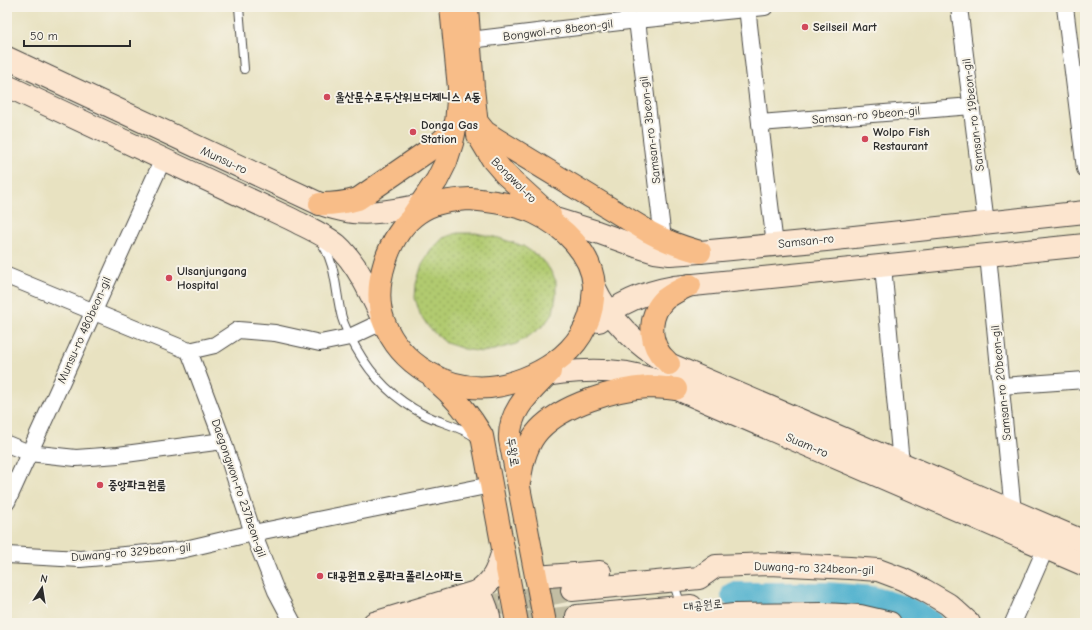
<svg xmlns="http://www.w3.org/2000/svg" width="1092" height="630" font-family="'Comic Neue','Poor Story',sans-serif">
<defs>
<pattern id="grass-dots" width="8" height="8" patternUnits="userSpaceOnUse"><rect width="8" height="8" fill="#b1ca70"/><path d="M2 2h.1M6 6h.1" fill="none" stroke="#90a45c" stroke-width="1.8" stroke-linecap="round"/></pattern>
</defs>
<rect width="100%" height="100%" fill="#f7f3e8"/>
<filter id="ink" filterUnits="userSpaceOnUse"><feTurbulence type="fractalNoise" baseFrequency=".025" numOctaves="2"/><feDisplacementMap in="SourceGraphic" scale="8" xChannelSelector="R" yChannelSelector="G"/><feConvolveMatrix kernelMatrix="1 2 1 2 8 2 1 2 1" color-interpolation-filters="sRGB"/></filter>
<filter id="wash" filterUnits="userSpaceOnUse"><feTurbulence type="fractalNoise" baseFrequency=".012" numOctaves="4" result="noise"/><feDisplacementMap in="SourceGraphic" scale="16" xChannelSelector="R" yChannelSelector="G"/><feGaussianBlur stdDeviation="0.9" result="paint"/><feColorMatrix in="noise" values="0 0 0 0 0 0 0 0 0 0 0 0 0 0 0 0 0 1.4 0 .05"/><feComposite in="paint" operator="in"/></filter>
<g filter="url(#wash)">
<rect width="100%" height="100%" fill="#e8e2c1"/>
<polygon fill="url(#grass-dots)" stroke="#6e7a4e" points="457,233 476,233 499,238 523,246 538,256 549,268 556,281 556,296 553,313 544,325 529,336 516,344 494,350 482,352 464,349 446,343 429,328 420,314 415,298 416,284 422,264 432,249 443,238"/>
<g fill="none" stroke-linecap="round" stroke-linejoin="round">
<polyline stroke="#4fb1ce" stroke-width="26" points="734,595 827,595 872,599 903,608 923,618 930,623"/>
</g>
</g>
<g filter="url(#ink)">
<g fill="none" stroke-linecap="round" stroke-linejoin="round">
<g stroke="#c2bda3" stroke-width="22" stroke-dasharray="22 11" stroke-linecap="butt">
<polyline points="479,608 572,590"/>
<polyline points="519,623 577,616"/>
</g>
<g stroke="#474642" stroke-width="10">
<g id="lane">
<polyline points="239,7 244,69"/>
<path d="M321 242C337 265 335 292 342 318 345 328 351 339 356 348 373 378 394 399 425 415 441 423 460 426 475 437"/>
<polyline points="673,581 681,606"/>
</g>
</g>
<g stroke="#474642" stroke-width="18">
<g id="street">
<polyline points="747,7 760,123 775,245"/>
<polyline points="959,7 986,223"/>
<polyline points="1065,7 1085,169"/>
<polyline points="637,20 663,239"/>
<polyline points="470,40 637,20 765,7"/>
<polyline points="760,123 972,106"/>
<polyline points="988,255 1013,512"/>
<polyline points="883,266 901,464"/>
<polyline points="7,276 189,351 215,345 238,330 275,333 320,343 350,337 384,321"/>
<polyline points="189,351 223,441 253,533 276,591 293,623"/>
<polyline points="1001,386 1085,380"/>
<polyline points="7,444 29,453 76,458 118,455 223,441"/>
<polyline points="7,502 163,159"/>
<polyline points="7,555 80,559 181,550 253,533 491,485"/>
<polyline points="1013,623 1050,538"/>
</g>
</g>
<g stroke="#474642" stroke-width="24">
<g id="secondary">
<path d="M7 58 320 204C331 207 342 211 353 212 380 215 407 207 434 203"/>
<path d="M7 86 291 219C306 227 324 234 337 245 357 263 371 294 382 318"/>
<polyline points="542,215 597,232 636,246 655,252 670,254 700,252 826,240 1085,212"/>
<path d="M594 286C609 319 637 346 669 364L1085 542"/>
<path d="M599 321C621 301 646 292 674 287L1085 245"/>
<path d="M531 378C562 371 596 369 627 373 639 375 650 379 661 382L1085 565"/>
<polyline points="536,577 600,572"/>
<polyline points="572,590 699,578 716,566 770,564 850,568 878,570 902,579 924,590 948,604 969,623"/>
<path d="M479 591C485 602 489 611 490 623"/>
<polyline points="577,616 691,606"/>
<polyline points="431,621 479,608"/>
<path d="M374 623 479 591C495 579 497 569 503 551"/>
<polyline points="666,623 734,615 823,614 860,616 890,623"/>
</g>
</g>
<g stroke="#474642" stroke-width="24">
<g id="primary">
<polyline points="467,7 473,88 478,135 493,160 505,174 550,215"/>
<path d="M476 121 485 132 499 141 649 232C665 241 682 247 700 252"/>
<path d="M470 199C490 201 516 204 535 213 563 226 592 253 594 286 594 290 593 295 593 299 591 325 576 347 555 362 537 375 512 385 490 387 446 391 400 364 384 322 371 287 388 234 418 213 433 202 452 200 470 199Z"/>
<path d="M320 204C333 204 345 203 358 199L438 144 451 132 455 125"/>
<polyline points="413,215 437,180 446,162 452,143 456,124 459,88 451,7"/>
<path d="M669 364C666 360 662 357 660 354 648 337 650 313 665 299 673 293 681 289 690 285"/>
<path d="M434 379C453 395 470 415 482 436L517 623"/>
<path d="M520 479C522 462 527 443 539 430 562 405 615 389 648 387 658 387 667 388 676 389"/>
<path d="M545 623 510 440C508 410 531 392 550 372"/>
</g>
</g>
<use href="#lane" stroke="#fff" stroke-width="8"/>
<use href="#street" stroke="#fff" stroke-width="16"/>
<use href="#secondary" stroke="#fce5cf" stroke-width="22"/>
<use href="#primary" stroke="#f8bd88" stroke-width="22"/>
</g>
</g>
<g fill="#d1495b" stroke="#f7f3e8" stroke-width="1.5">
<circle cx="805" cy="27" r="4"/>
<circle cx="327" cy="97" r="4"/>
<circle cx="413" cy="132" r="4"/>
<circle cx="865" cy="139" r="4"/>
<circle cx="169" cy="278" r="4"/>
<circle cx="100" cy="485" r="4"/>
<circle cx="320" cy="576" r="4"/>
</g>
<g text-anchor="middle" stroke-width="4" stroke-linejoin="round" paint-order="stroke">
<g font-size="12" font-weight="bold" fill="#2b2b2b" stroke="#f7f3e8" text-anchor="start">
<text x="813" y="31">Seilseil Mart</text>
<text x="335" y="101">울산문수로두산위브더제니스 A동</text>
<text x="421" y="129">Donga Gas<tspan x="421" dy="14">Station</tspan></text>
<text x="873" y="136">Wolpo Fish<tspan x="873" dy="14">Restaurant</tspan></text>
<text x="177" y="275">Ulsanjungang<tspan x="177" dy="14">Hospital</tspan></text>
<text x="108" y="489">중앙파크원룸</text>
<text x="328" y="580">대공원코오롱파크폴리스아파트</text>
</g>
<g font-size="12" fill="#2b2b2b" stroke="#f7f3e8">
<text transform="translate(558 30) rotate(-7)" y="4">Bongwol-ro 8beon-gil</text>
<text transform="translate(866 115) rotate(-5)" y="4">Samsan-ro 9beon-gil</text>
<text transform="translate(973 115) rotate(-97)" y="4">Samsan-ro 19beon-gil</text>
<text transform="translate(650 130) rotate(-97)" y="4">Samsan-ro 3beon-gil</text>
<text transform="translate(224 160) rotate(25)" y="4">Munsu-ro</text>
<text transform="translate(514 180) rotate(45)" y="4">Bongwol-ro</text>
<text transform="translate(806 241) rotate(-6)" y="4">Samsan-ro</text>
<text transform="translate(84 330) rotate(-66)" y="4">Munsu-ro 480beon-gil</text>
<text transform="translate(1001 383) rotate(-96)" y="4">Samsan-ro 20beon-gil</text>
<text transform="translate(807 445) rotate(23)" y="4">Suam-ro</text>
<text transform="translate(513 452) rotate(81)" y="4">두왕로</text>
<text transform="translate(239 488) rotate(71)" y="4">Daegongwon-ro 237beon-gil</text>
<text transform="translate(131 552) rotate(-5)" y="4">Duwang-ro 329beon-gil</text>
<text transform="translate(814 568) rotate(2)" y="4">Duwang-ro 324beon-gil</text>
<text transform="translate(703 605) rotate(-5)" y="4">대공원로</text>
</g>
</g>
<rect width="1092" height="630" fill="none" stroke="#f7f3e8" stroke-width="24"/>
<g transform="translate(42 588) rotate(12)" stroke="#f7f3e8" stroke-width="3" paint-order="stroke">
<path d="M0-3L7 15L0 10L-7 15Z" fill="#2b2b2b"/>
<text y="-6" font-size="11" font-weight="bold" text-anchor="middle" fill="#2b2b2b">N</text>
</g>
<path d="M24 40v6h106v-6" fill="none" stroke="#2b2b2b" stroke-width="2"/>
<text x="30" y="40" font-size="12" fill="#2b2b2b" stroke="#f7f3e8" stroke-width="3" paint-order="stroke">50 m</text>
</svg>
